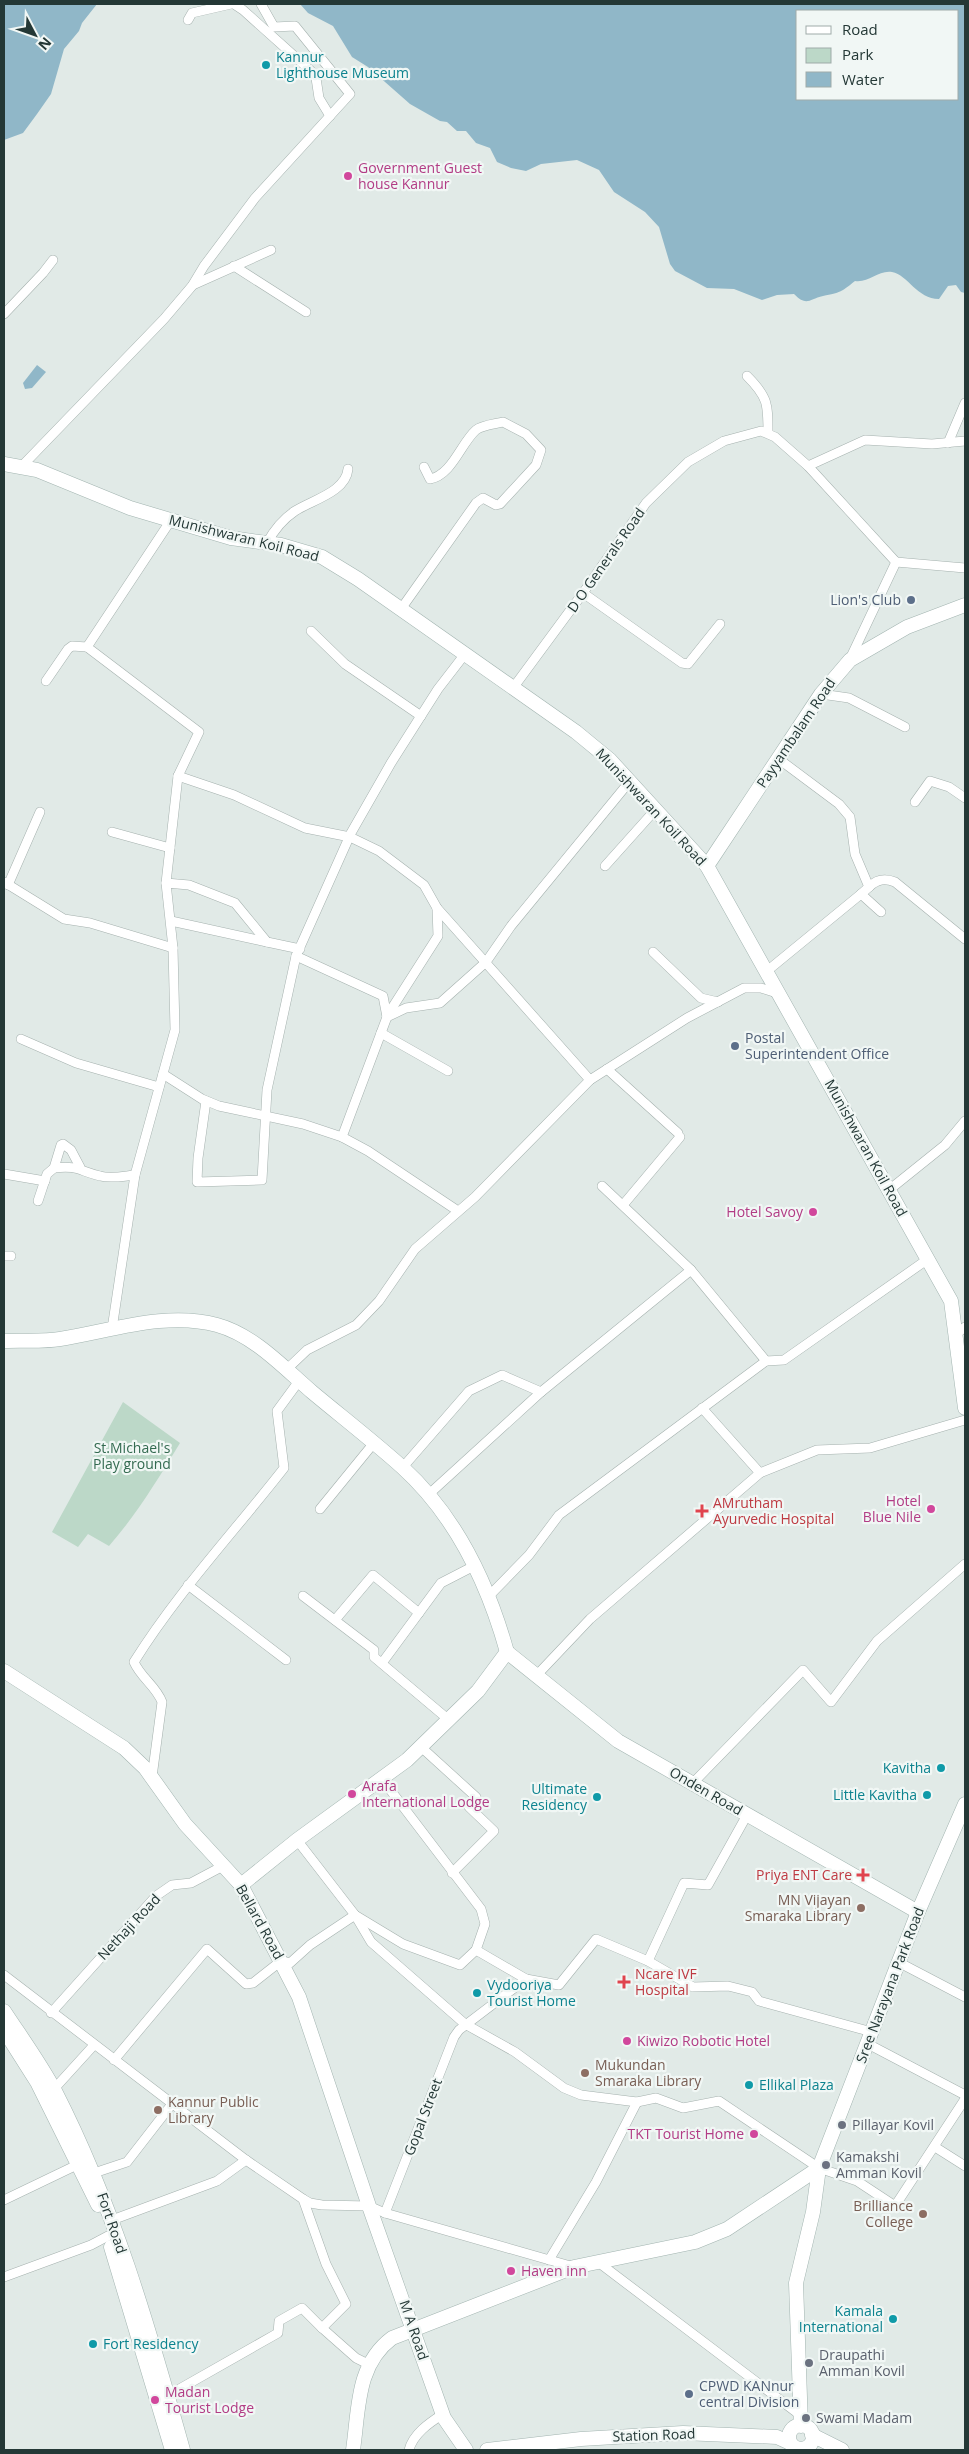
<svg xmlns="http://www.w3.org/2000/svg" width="969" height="2454" font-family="'Open Sans',sans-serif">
<rect width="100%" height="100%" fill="#e1eae7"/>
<path fill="#bcd8c8" d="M123 1402 180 1443C158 1479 137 1514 109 1546L88 1534 78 1547 52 1532Z"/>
<g fill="#90b7c8" fill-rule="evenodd">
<polygon points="4,4 97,4 82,23 79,31 64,49 51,94 37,114 23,133 4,140"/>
<path d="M300 4H965V293L961 292 956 285 948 286 939 299C917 299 908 275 892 272 878 270 869 283 855 281 840 293 841 292 823 296 809 299 807 307 794 294L777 295 762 300 734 289 707 288 675 271 670 264 659 227 645 212 614 192 599 170 577 160 541 164 526 171 511 168 497 162 490 148 476 143 466 131H457L447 122 440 121 410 104 368 67 352 57 333 26 308 13ZM798 11H958V99H798Z"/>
<polygon points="37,365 46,372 32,388 25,389 23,383"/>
</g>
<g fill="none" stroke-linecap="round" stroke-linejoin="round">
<g stroke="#a5b1ae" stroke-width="10">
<g id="street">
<polyline points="234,4 243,10 311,71 316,78 319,98 330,116"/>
<polyline points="188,20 192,13 231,4"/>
<polyline points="234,266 306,312"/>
<polyline points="193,285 271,250"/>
<polyline points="4,314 43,273 53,260"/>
<path d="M747 376C768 397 768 404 768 433"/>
<polyline points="948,443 965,403"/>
<polyline points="22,466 164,319 192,286 204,266 255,198 350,94 295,26 274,27 261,4"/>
<polyline points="808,466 865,440 932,444 965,441"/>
<polyline points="171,520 87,647 199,732 178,776"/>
<path d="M267 543C274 530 283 519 295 511 312 500 346 492 348 469"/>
<polyline points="896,562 965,568"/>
<polyline points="583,593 682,663 688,664 720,624"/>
<path d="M401 609 476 503 483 498 496 505 500 504 536 465 541 450 526 434 503 422C495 424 482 425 476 430 461 443 452 475 430 479L424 467"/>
<polyline points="311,631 345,664 421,716"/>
<polyline points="850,659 896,562"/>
<polyline points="46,681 68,649 72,646 87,647"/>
<polyline points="513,688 583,593 646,503 688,462 724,441 761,431 775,437 808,466 896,562"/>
<polyline points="821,694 849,698 905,727"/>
<polyline points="780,760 839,804 850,817 855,854 869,887 861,894 881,912"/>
<polyline points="915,802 930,781 949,787 965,798"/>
<polyline points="112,832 170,848"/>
<polyline points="605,866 656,809"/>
<polyline points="4,882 64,919 90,923 173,948"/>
<polyline points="166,883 178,776 234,795 305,828 350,837 379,851 424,885 437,908 590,1080"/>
<polyline points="8,885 40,812"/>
<path d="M869 887C877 879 885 878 895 882L965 939"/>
<polyline points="171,921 267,942"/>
<polyline points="653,952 701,998 718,1002"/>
<polyline points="296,956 383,996 387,1017 342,1137 368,1151 458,1211"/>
<polyline points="767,971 861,894"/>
<polyline points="387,1016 438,936 437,908"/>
<polyline points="387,1017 406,1008 440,1003 486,962 511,926 630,781"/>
<polyline points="381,1033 448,1071"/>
<polyline points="21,1039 76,1063 159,1087"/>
<polyline points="607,1069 678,1133"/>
<polyline points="163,1074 202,1099 219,1106 303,1124 342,1137"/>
<polyline points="206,1101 198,1158 197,1182 262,1180 267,1090 296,956 351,833 391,763 438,689 465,654"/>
<path d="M54 1168C78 1165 79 1171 100 1176 111 1179 124 1176 135 1175"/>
<polyline points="4,1174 45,1181"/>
<polyline points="602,1186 691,1270"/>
<polyline points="889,1190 945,1145 965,1121"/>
<polyline points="38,1201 47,1174 54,1168 61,1145 63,1144 71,1150 80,1167"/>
<polyline points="623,1205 680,1137"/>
<polyline points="4,1256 11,1256"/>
<polyline points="112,1329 135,1175 175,1030 173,948 166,883 189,885 235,903 267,942 300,949"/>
<polyline points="955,1335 965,1327"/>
<polyline points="766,1361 784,1360 928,1259"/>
<polyline points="287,1369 307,1350 356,1325 379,1301 415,1249 475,1197 590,1080 687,1018 744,988 761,988 780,994"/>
<polyline points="702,1408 760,1473"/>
<polyline points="403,1467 469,1391 502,1375 541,1392 691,1270 766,1361 559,1515 529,1555 489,1596"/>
<polyline points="428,1495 541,1392"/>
<polyline points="320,1509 373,1444"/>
<polyline points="188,1585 286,1660"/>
<polyline points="303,1596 374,1650 374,1657 449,1720"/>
<polyline points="335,1620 373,1575 419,1613"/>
<polyline points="382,1663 441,1583 474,1566"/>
<polyline points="536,1676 590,1619 760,1473 817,1450 870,1448 965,1420"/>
<polyline points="421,1747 476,1797 469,1807 494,1831 452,1873"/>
<path d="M152 1777 162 1702C156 1686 141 1678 134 1662 177 1593 234 1532 284 1468L277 1411 299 1381"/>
<polyline points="382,1779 481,1909 485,1924 476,1950 526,1979"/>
<polyline points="692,1784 803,1670 831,1702 877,1641 965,1564"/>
<polyline points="297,1840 355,1915 403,1944 460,1965 476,1950"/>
<polyline points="648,1961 684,1883 708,1885 747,1815"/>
<polyline points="900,1963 965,1997"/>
<polyline points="4,1975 246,2160 303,2199 310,2203 322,2205 369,2206 385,2213 574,2267"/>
<polyline points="51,2013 156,1896 172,1885 191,1883 223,1866"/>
<polyline points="868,2044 965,2095"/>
<polyline points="114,2060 207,1949 246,1984 253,1983 281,1961 290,1963 310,1945 355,1915 371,1942 465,2024 515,2052 564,2088 581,2095 637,2102 656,2098 683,2108 719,2101 819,2168 857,2181 895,2206 965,2099"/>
<polyline points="54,2089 94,2045"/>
<polyline points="935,2147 965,2166"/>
<polyline points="94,2173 127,2162 172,2104"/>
<polyline points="303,2199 326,2264 346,2304 322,2328 356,2358 368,2364"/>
<polyline points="4,2200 79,2164"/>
<polyline points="385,2213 454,2037 459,2030 526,1979 559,1985 596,1939 648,1961 693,1987 728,1986 752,1992 759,2001 872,2032"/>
<polyline points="112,2220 217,2181 246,2160"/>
<polyline points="549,2260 596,2182 637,2102"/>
<polyline points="598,2262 800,2415"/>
<polyline points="4,2277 91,2245 108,2236"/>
<polyline points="167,2396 278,2333 279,2321 302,2308 322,2328"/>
<path d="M409 2450C413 2434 429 2423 443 2414"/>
</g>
</g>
<g stroke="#a2b4b0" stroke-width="15">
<g id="secondary">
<polyline points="4,464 37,470 130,508 231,538 281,545 322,557 358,579 576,732 610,760 707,866 951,1301 965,1408"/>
<polyline points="707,866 821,694 850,660 907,627 965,605"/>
<path d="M4 1341C22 1340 42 1342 60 1339 111 1331 166 1311 217 1325 254 1335 284 1368 312 1392 342 1417 373 1441 402 1467 455 1515 488 1584 507 1652"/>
<polyline points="507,1652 618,1741 918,1912"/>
<polyline points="4,1671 124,1748 145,1768 185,1824 241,1885 299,1997 369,2206 444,2418 466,2450"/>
<polyline points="241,1885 297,1840 407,1760 478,1691 507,1652"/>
<path d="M4 2011C21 2037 40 2063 55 2091 113 2204 149 2328 183 2450"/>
<polyline points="4,2030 37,2082 98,2205"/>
<polyline points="111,2247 172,2450"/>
<circle cx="801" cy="2437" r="12"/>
<polyline points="801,2426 796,2283 813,2212 819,2168 918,1912 965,1804"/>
<polyline points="812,2435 842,2450"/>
<path d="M353 2450C359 2409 356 2365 392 2338L574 2267 695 2242 727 2229 819 2168"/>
<polyline points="487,2450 581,2439 683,2433 777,2437 790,2443"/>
</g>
</g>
<use href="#street" stroke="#fff" stroke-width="9"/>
<use href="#secondary" stroke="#fff" stroke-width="14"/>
</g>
<g fill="#0f9aa8" stroke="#f1f7f5" stroke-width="2">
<circle cx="266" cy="65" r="5"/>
<circle cx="941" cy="1768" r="5"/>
<circle cx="927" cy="1795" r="5"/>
<circle cx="597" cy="1797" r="5"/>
<circle cx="477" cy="1993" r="5"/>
<circle cx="749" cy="2085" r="5"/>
<circle cx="893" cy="2319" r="5"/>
<circle cx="93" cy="2344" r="5"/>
</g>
<g fill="#d1479c" stroke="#f1f7f5" stroke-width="2">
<circle cx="348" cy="176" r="5"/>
<circle cx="813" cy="1212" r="5"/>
<circle cx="931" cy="1509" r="5"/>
<circle cx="352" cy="1794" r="5"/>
<circle cx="627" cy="2041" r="5"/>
<circle cx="754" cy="2134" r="5"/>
<circle cx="511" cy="2271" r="5"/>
<circle cx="155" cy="2400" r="5"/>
</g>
<g fill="#5c6f8a" stroke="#f1f7f5" stroke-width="2">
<circle cx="911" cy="600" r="5"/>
<circle cx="735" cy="1046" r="5"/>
<circle cx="689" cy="2394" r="5"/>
</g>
<g fill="#e0444e" stroke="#f1f7f5" stroke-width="2">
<path d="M699.5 1503.5h5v5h5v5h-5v5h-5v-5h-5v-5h5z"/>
<path d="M860.5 1867.5h5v5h5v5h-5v5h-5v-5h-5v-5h5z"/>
<path d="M621.5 1974.5h5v5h5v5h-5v5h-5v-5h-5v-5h5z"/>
</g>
<g fill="#8d6e63" stroke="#f1f7f5" stroke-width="2">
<circle cx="861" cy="1908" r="5"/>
<circle cx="585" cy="2073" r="5"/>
<circle cx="158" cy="2110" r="5"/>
<circle cx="923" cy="2214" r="5"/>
</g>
<g fill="#6b7280" stroke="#f1f7f5" stroke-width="2">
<circle cx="842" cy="2125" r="5"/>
<circle cx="826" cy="2165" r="5"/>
<circle cx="809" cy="2363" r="5"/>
<circle cx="806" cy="2418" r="5"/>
</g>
<g text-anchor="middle" stroke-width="4.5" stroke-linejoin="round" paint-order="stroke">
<g font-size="14" fill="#0d838f" stroke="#f1f7f5" text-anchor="start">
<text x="276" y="62">Kannur<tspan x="276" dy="16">Lighthouse Museum</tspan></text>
<text x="931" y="1773" text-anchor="end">Kavitha</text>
<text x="587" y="1794" text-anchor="end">Ultimate<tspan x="587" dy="16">Residency</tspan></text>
<text x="917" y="1800" text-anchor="end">Little Kavitha</text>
<text x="487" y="1990">Vydooriya<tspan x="487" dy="16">Tourist Home</tspan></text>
<text x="759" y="2090">Ellikal Plaza</text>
<text x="883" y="2316" text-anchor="end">Kamala<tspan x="883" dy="16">International</tspan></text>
<text x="103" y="2349">Fort Residency</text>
</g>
<g font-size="14" fill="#b23c85" stroke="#f1f7f5" text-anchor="start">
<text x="358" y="173">Government Guest<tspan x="358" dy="16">house Kannur</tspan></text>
<text x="803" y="1217" text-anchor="end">Hotel Savoy</text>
<text x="921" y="1506" text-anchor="end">Hotel<tspan x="921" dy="16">Blue Nile</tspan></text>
<text x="362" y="1791">Arafa<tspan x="362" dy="16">International Lodge</tspan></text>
<text x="637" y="2046">Kiwizo Robotic Hotel</text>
<text x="744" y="2139" text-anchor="end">TKT Tourist Home</text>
<text x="521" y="2276">Haven inn</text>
<text x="165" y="2397">Madan<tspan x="165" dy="16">Tourist Lodge</tspan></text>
</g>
<g font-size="14" fill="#243836" stroke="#f1f7f5">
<text transform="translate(244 538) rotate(14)" y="5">Munishwaran Koil Road</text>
<text transform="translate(606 560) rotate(-55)" y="5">D O Generals Road</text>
<text transform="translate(796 733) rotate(-56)" y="5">Payyambalam Road</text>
<text transform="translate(651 807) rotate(47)" y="5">Munishwaran Koil Road</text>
<text transform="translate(866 1148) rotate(61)" y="5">Munishwaran Koil Road</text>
<text transform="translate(706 1791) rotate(30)" y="5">Onden Road</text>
<text transform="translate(260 1922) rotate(61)" y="5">Bellard Road</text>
<text transform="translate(129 1927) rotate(-47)" y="5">Nethaji Road</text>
<text transform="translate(890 1985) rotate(-69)" y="5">Sree Narayana Park Road</text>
<text transform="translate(423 2117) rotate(-69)" y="5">Gopal Street</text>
<text transform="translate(112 2223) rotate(71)" y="5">Fort Road</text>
<text transform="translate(414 2330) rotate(71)" y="5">M A Road</text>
<text transform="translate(654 2435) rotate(-2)" y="5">Station Road</text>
</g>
<g font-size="14" fill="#4e5e75" stroke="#f1f7f5" text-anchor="start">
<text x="901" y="605" text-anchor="end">Lion's Club</text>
<text x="745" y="1043">Postal<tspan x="745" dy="16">Superintendent Office</tspan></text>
<text x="699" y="2391">CPWD KANnur<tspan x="699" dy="16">central Division</tspan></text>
</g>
<g font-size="14" fill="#336a50" stroke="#f1f7f5">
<text x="132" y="1453">St.Michael's<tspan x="132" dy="16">Play ground</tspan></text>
</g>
<g font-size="14" fill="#be3a42" stroke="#f1f7f5" text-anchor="start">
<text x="713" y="1508">AMrutham<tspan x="713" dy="16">Ayurvedic Hospital</tspan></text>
<text x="852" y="1880" text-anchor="end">Priya ENT Care</text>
<text x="635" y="1979">Ncare IVF<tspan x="635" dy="16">Hospital</tspan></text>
</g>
<g font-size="14" fill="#785e54" stroke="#f1f7f5" text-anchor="end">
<text x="851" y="1905">MN Vijayan<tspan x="851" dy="16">Smaraka Library</tspan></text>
<text x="595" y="2070" text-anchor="start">Mukundan<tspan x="595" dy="16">Smaraka Library</tspan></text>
<text x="168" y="2107" text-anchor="start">Kannur Public<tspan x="168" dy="16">Library</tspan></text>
<text x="913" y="2211">Brilliance<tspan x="913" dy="16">College</tspan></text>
</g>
<g font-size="14" fill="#5b616d" stroke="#f1f7f5" text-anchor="start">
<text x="852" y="2130">Pillayar Kovil</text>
<text x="836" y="2162">Kamakshi<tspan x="836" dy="16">Amman Kovil</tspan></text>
<text x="819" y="2360">Draupathi<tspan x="819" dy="16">Amman Kovil</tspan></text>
<text x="816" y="2423">Swami Madam</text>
</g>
</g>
<rect width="969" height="2454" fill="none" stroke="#243836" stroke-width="10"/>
<rect x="796" y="10" width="162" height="90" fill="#f1f7f5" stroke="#9faba9"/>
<rect x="806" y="26" width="25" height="8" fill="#ffffff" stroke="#9faba9"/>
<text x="842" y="35" font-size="15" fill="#243836">Road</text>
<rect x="806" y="48" width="25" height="15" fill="#bcd8c8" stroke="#9faba9"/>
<text x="842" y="60" font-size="15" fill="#243836">Park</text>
<rect x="806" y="72" width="25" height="15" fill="#90b7c8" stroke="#9faba9"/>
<text x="842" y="85" font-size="15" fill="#243836">Water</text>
<g transform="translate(35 35) rotate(131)" stroke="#f1f7f5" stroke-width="4" paint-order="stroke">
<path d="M0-4L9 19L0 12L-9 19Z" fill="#243836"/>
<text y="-8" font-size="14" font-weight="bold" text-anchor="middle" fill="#243836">N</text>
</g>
</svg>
